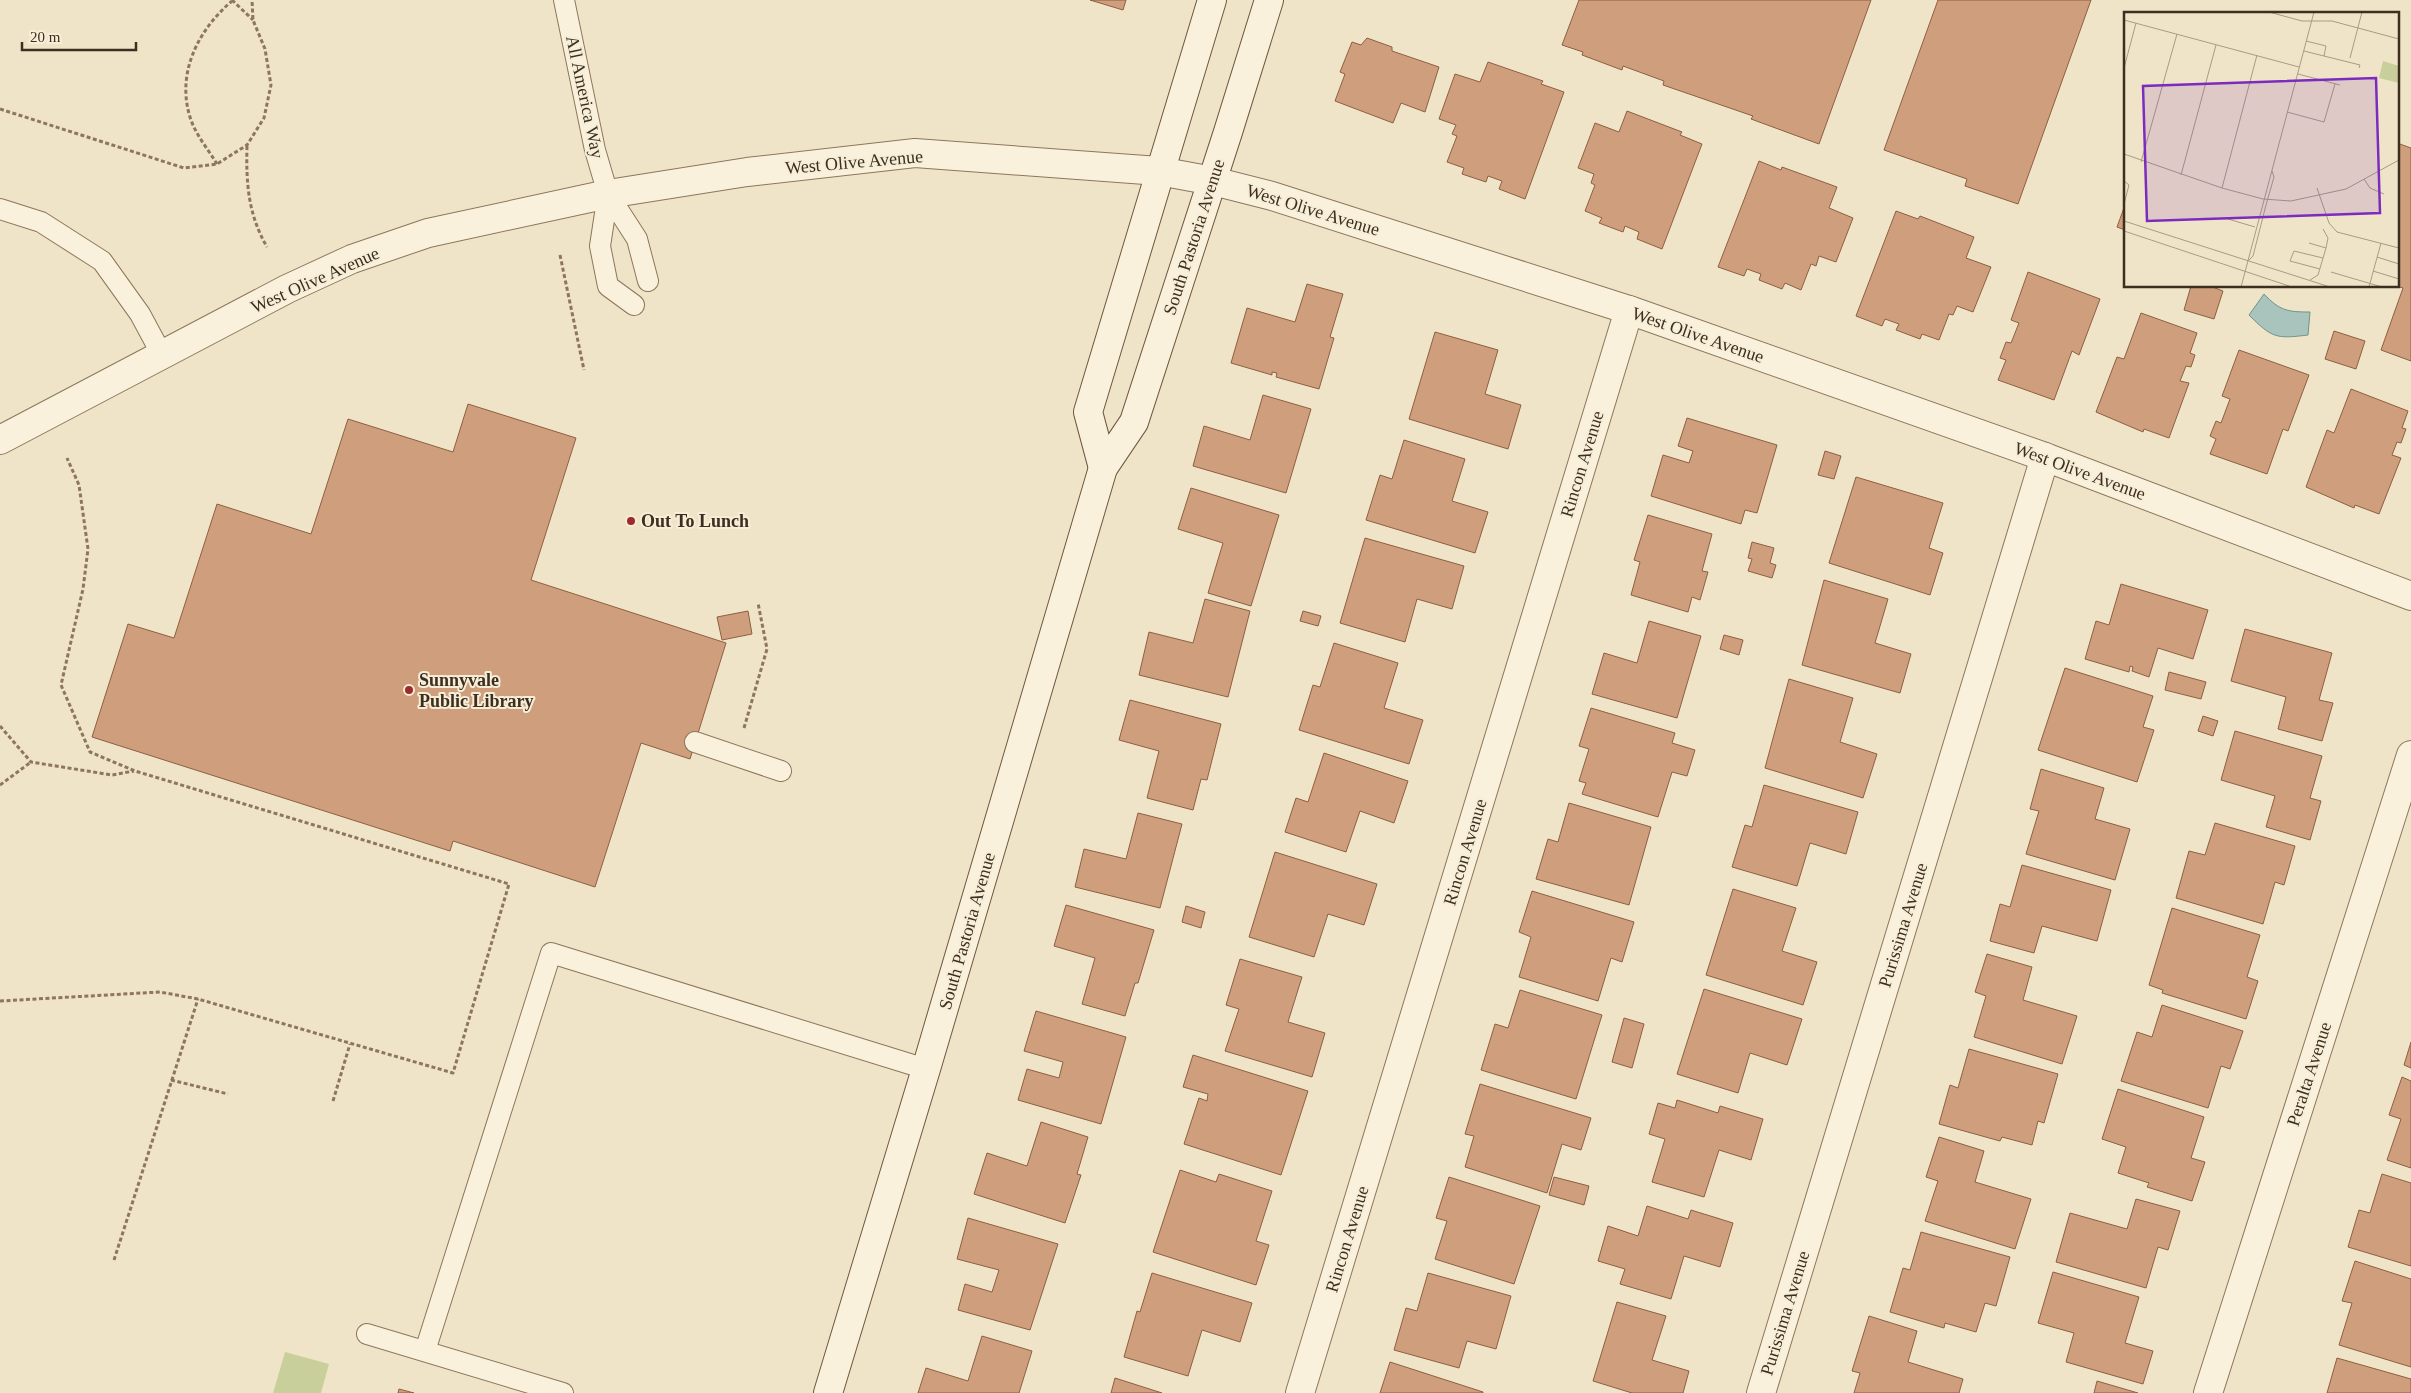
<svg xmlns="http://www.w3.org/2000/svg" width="2411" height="1393" font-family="Georgia,serif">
<rect width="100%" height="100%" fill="#f0e4c8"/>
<polygon fill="#c9cf9b" points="285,1352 329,1364 321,1393 273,1393"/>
<path fill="#a9c4bc" stroke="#6f938a" d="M2264 294C2280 311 2288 312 2310 312L2308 335C2276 339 2272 338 2249 315Z"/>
<g fill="#cf9f7d" stroke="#8d5f41">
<polygon points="1090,0 1126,0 1123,10"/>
<polygon points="1579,0 1871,0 1819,144 1751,119 1753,116 1663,85 1664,81 1623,66 1622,70 1582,55 1583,52 1562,45"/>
<polygon points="1938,0 2091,0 2018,204 1965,186 1967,179 1884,150"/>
<polygon points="1367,38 1392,47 1392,51 1439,67 1425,112 1401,103 1393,123 1335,101 1345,74 1340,72 1352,42 1361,45"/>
<polygon points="1488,62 1543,81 1541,84 1564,92 1525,199 1499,189 1502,181 1488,176 1486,182 1462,174 1464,168 1447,162 1457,136 1452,134 1456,125 1439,119 1455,74 1480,82"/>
<polygon points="1627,111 1682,132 1680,135 1702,144 1662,249 1637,239 1639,232 1625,226 1623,232 1599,223 1602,218 1585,211 1595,185 1591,183 1594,174 1578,168 1595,123 1619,132"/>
<polygon points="2397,143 2411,148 2411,361 2381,350 2403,288 2397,286"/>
<polygon points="1759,161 1781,170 1782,167 1837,187 1829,208 1853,218 1836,262 1819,256 1816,266 1811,264 1801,290 1785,283 1782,289 1759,280 1761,274 1747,269 1744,276 1718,267"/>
<polygon points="2125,205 2125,230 2117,227"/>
<polygon points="1896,211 1918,219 1920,216 1974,237 1966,258 1991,267 1973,312 1957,306 1953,315 1949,314 1939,340 1922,334 1920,339 1896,330 1899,324 1885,319 1882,326 1856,316"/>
<polygon points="2028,272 2100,299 2079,355 2072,351 2054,400 1998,380 2006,360 2000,358 2006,342 2011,343 2019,323 2011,320"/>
<polygon points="1307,284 1343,294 1330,337 1334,338 1319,389 1276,377 1277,373 1272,372 1272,375 1231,363 1247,308 1295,322"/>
<polygon points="2191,286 2210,286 2223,291 2214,319 2184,310"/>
<polygon points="2141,313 2197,333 2190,353 2195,355 2191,367 2186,366 2180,381 2189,383 2169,438 2144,429 2143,432 2096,412 2117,357 2124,359"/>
<polygon points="2334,331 2365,341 2356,369 2325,359"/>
<polygon points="1435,332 1498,350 1485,394 1521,405 1508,449 1409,419"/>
<polygon points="2239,350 2309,375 2288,431 2283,429 2267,474 2210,454 2216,439 2210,436 2216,421 2221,423 2230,399 2222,396"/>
<polygon points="2351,389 2408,411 2402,428 2406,429 2401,443 2397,442 2392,455 2401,458 2379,514 2355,505 2354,508 2306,487 2327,430 2334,433"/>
<polygon points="1263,395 1311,409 1286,493 1193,466 1204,426 1250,440"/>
<polygon points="468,404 576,438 531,580 726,643 690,759 641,743 595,887 453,841 450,851 92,737 128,624 174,638 217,504 311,534 348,419 453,452"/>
<polygon points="1687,418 1777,445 1757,513 1745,510 1741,524 1651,496 1663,455 1689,463 1693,451 1678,446"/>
<polygon points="1404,440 1465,459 1452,501 1488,512 1475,553 1366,520 1380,475 1392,479"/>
<polygon points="1825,451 1841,456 1834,479 1818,475"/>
<polygon points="1856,477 1943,503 1929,548 1943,553 1930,595 1829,563"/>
<polygon points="1191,488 1279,515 1251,606 1208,593 1223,543 1178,529"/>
<polygon points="1648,515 1712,534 1702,571 1708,572 1700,600 1692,597 1688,612 1631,595 1640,562 1634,560"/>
<polygon points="1365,538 1464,566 1452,609 1417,599 1405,642 1340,623"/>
<polygon points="1752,542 1774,548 1770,563 1776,565 1772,578 1748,571 1752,559 1748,558"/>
<polygon points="1824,580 1888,599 1875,643 1911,654 1900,693 1802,665"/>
<polygon points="2121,584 2208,610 2193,659 2158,648 2149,677 2132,671 2133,667 2130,666 2129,672 2085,659 2096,621 2109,625"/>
<polygon points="1205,599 1250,611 1228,697 1139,675 1149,632 1193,643"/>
<polygon points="748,611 752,634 722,640 717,617"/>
<polygon points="1303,611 1321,616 1318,626 1300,621"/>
<polygon points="1649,621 1701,636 1677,718 1592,694 1604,653 1637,663"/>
<polygon points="2245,629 2332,653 2319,700 2333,703 2322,741 2278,729 2286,697 2231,681"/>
<polygon points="1724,635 1743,640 1739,655 1720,649"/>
<polygon points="1334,643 1398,663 1384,708 1423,720 1409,764 1299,730 1313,685 1320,687"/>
<polygon points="2065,668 2153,696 2143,727 2154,730 2137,782 2038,750"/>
<polygon points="2169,672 2206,682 2201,699 2165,690"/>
<polygon points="1789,679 1853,698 1840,742 1877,754 1863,798 1765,768"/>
<polygon points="1130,700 1221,724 1207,780 1201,779 1193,810 1147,798 1159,751 1119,740"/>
<polygon points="1591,708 1675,733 1672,743 1695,750 1687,776 1672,772 1658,817 1582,794 1586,783 1579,781 1589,749 1579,746"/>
<polygon points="2203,716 2218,721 2213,736 2198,731"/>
<polygon points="2235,731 2322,756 2310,798 2321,801 2310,840 2266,827 2275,796 2221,780"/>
<polygon points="1324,753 1408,781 1394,823 1360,811 1346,852 1285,832 1296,798 1308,802"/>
<polygon points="2041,769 2104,788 2095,819 2130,829 2115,880 2026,854 2039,811 2030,809"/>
<polygon points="1764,785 1858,812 1846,854 1810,843 1797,886 1732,867 1745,825 1752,827"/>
<polygon points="1569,803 1651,827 1629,905 1536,879 1548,839 1558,842"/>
<polygon points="1138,813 1182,824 1160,908 1075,887 1084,849 1126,859"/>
<polygon points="2215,823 2295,846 2284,885 2275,882 2263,924 2176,898 2189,851 2205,855"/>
<polygon points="1275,852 1377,884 1364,925 1328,914 1314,957 1249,937"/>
<polygon points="2022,865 2111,890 2097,941 2042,926 2034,953 1990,941 2000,904 2010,907"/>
<polygon points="1733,889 1796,908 1782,951 1817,962 1803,1005 1706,975"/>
<polygon points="1532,891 1634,922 1622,962 1611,958 1598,1001 1519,977 1531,937 1519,932"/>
<polygon points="1066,905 1154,930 1138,983 1135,983 1125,1016 1082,1004 1095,958 1054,946"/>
<polygon points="1186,906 1205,912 1201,928 1182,922"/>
<polygon points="2172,908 2260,935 2247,977 2258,981 2246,1019 2162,993 2163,990 2149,985"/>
<polygon points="1987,954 2032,967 2023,1000 2077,1016 2062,1064 1974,1037 1986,996 1975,992"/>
<polygon points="1240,959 1302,977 1288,1022 1325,1033 1312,1077 1225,1051 1239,1009 1226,1005"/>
<polygon points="1704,989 1802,1019 1787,1065 1750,1053 1738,1093 1677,1074"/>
<polygon points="1520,990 1602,1015 1576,1099 1481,1070 1495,1024 1508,1028"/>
<polygon points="2162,1005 2243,1031 2230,1069 2221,1066 2208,1108 2121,1081 2137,1032 2152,1037"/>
<polygon points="1036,1011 1126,1037 1101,1124 1018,1100 1027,1069 1059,1078 1063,1062 1024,1051"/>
<polygon points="1624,1018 1644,1024 1632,1068 1612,1062"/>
<polygon points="2411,1042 2411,1068 2404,1065"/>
<polygon points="1969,1049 2058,1074 2044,1123 2038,1121 2032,1145 2002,1137 2000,1141 1939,1124 1950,1085 1958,1088"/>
<polygon points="1193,1055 1308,1091 1281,1175 1184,1144 1199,1098 1207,1101 1208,1094 1183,1087"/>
<polygon points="2402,1077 2411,1081 2411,1168 2387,1160 2401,1119 2389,1115"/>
<polygon points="1480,1084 1591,1118 1581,1150 1562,1144 1547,1193 1465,1167 1474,1136 1465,1134"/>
<polygon points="2118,1089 2204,1117 2191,1158 2205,1162 2192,1201 2147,1187 2149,1183 2118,1173 2126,1147 2102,1139"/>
<polygon points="1677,1100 1718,1113 1720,1106 1763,1119 1751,1160 1719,1150 1704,1197 1652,1182 1665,1139 1649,1134 1658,1103 1675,1108"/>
<polygon points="1041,1122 1088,1137 1077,1174 1081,1175 1065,1223 974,1194 987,1153 1027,1166"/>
<polygon points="1939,1137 1984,1151 1975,1182 2031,1199 2015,1249 1925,1221 1938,1181 1926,1177"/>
<polygon points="1180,1170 1216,1182 1219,1174 1272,1191 1256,1241 1269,1245 1256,1285 1153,1252"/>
<polygon points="2382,1174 2411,1183 2411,1266 2348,1247 2359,1210 2370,1213"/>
<polygon points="1449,1177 1540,1206 1514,1284 1435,1259 1447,1221 1436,1218"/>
<polygon points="1554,1177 1589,1186 1584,1205 1549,1195"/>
<polygon points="2136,1199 2180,1211 2168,1250 2158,1247 2146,1288 2056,1262 2070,1213 2127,1229"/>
<polygon points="1647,1206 1688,1219 1691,1210 1733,1223 1720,1267 1684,1256 1671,1299 1620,1284 1625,1269 1598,1261 1608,1226 1638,1236"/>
<polygon points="968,1218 1058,1244 1030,1330 958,1310 965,1284 992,1292 999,1270 957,1259"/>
<polygon points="1921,1232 2010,1257 1996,1306 1985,1303 1976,1332 1945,1323 1944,1328 1890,1312 1903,1268 1910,1270"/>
<polygon points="2355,1261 2411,1279 2411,1367 2339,1345 2352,1303 2342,1301"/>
<polygon points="2053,1272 2139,1297 2125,1343 2153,1351 2143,1384 2066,1362 2074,1333 2038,1323"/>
<polygon points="1152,1273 1252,1303 1240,1342 1202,1330 1188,1376 1124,1357 1137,1311 1140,1312"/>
<polygon points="1428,1273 1511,1296 1496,1349 1467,1341 1459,1368 1394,1350 1406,1308 1417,1311"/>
<polygon points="1617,1302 1666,1316 1652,1360 1689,1371 1683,1393 1632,1393 1593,1381"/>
<polygon points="1869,1316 1917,1331 1908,1362 1963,1379 1959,1393 1854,1393 1860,1373 1852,1371"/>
<polygon points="982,1336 1032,1351 1019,1393 918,1393 926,1368 968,1381"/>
<polygon points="2337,1358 2411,1379 2411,1393 2327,1393"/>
<polygon points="1390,1362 1483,1392 1483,1393 1380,1393"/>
<polygon points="1115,1378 1162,1393 1111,1393"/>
<polygon points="2097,1381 2138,1393 2094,1393"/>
<polygon points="399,1389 414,1393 398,1393"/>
</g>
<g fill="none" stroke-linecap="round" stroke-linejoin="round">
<g stroke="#8d765c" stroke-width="22">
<g id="lane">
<polyline points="564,0 595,150 608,194 637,239 648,281"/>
<polyline points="608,194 600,246 608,286 634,305"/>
<polyline points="0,209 41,222 102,261 140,314 162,355"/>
<polyline points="695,742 781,771"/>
<polyline points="367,1334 563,1393"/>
<polyline points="425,1351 551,953 926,1069"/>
</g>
</g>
<g stroke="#8d765c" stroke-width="30">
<g id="street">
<polyline points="0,440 287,289 352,259 428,233 608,194 747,172 915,153 1159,171 1213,181 1272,196 1629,310 2045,457 2411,596"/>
<polyline points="1300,1393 1629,310"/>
<polyline points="1761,1393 2045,457"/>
<polyline points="2208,1393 2411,755"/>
</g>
</g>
<g stroke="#6f573f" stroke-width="30">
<g id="secondary">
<polyline points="1103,468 1088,412 1212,0"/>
<polyline points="828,1393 926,1069 1103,468 1134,422 1228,132 1269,0"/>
</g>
</g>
<g stroke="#8d765c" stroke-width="3" stroke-dasharray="4 2.5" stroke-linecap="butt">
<polyline points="232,0 253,20"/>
<polyline points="0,109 184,168 217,164 247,145 264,118 271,85 265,49 253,20 252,0"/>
<path d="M247 146C246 183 248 214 267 247"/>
<path d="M217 164C208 149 195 134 190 117 176 72 199 29 232 1"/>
<polyline points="560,255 584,370"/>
<polyline points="0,726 31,762 112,775 134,771"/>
<polyline points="744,728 767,649 758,603"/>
<polyline points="0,785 31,762"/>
<polyline points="0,1001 160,992 198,999 453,1073 509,884 135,771 90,752 61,685 83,589 88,549 79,485 67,458"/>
<polyline points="171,1080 228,1094"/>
<polyline points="333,1101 350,1044"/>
<polyline points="114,1260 198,999"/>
</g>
<use href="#lane" stroke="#faf1dc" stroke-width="20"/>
<use href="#street" stroke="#faf1dc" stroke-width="28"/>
<use href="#secondary" stroke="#faf1dc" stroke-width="28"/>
</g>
<g fill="#9e2a2b" stroke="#f7eed8" stroke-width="2">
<circle cx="631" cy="521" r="5"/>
<circle cx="409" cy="690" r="5"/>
</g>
<g text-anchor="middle" stroke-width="4" stroke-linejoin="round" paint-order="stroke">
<g font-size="18" fill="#3d2e20" stroke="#f7eed8">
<text transform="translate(585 97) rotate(78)" y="6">All America Way</text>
<text transform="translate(854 162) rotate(-5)" y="6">West Olive Avenue</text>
<text transform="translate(1313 210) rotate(17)" y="6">West Olive Avenue</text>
<text transform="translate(1194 237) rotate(-72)" y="6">South Pastoria Avenue</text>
<text transform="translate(315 280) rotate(-24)" y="6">West Olive Avenue</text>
<text transform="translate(1698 335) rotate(19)" y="6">West Olive Avenue</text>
<text transform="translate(1582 464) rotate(-73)" y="6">Rincon Avenue</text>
<text transform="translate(2080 471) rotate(20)" y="6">West Olive Avenue</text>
<text transform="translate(1465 852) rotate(-73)" y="6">Rincon Avenue</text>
<text transform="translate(1903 925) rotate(-73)" y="6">Purissima Avenue</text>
<text transform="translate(967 931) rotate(-74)" y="6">South Pastoria Avenue</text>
<text transform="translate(2309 1074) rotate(-72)" y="6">Peralta Avenue</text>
<text transform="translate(1347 1239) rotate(-73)" y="6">Rincon Avenue</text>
<text transform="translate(1785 1313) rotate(-73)" y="6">Purissima Avenue</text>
</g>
<g font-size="18" font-weight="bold" fill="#3d2e20" stroke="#f7eed8" text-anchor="start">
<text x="641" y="527">Out To Lunch</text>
<text x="419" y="686">Sunnyvale<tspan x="419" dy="21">Public Library</tspan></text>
</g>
</g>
<g transform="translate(2124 12)">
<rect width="275" height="275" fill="#f0e4c8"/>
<path d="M259 49 275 54V71L255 66Z" fill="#c9cf9b"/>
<path fill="none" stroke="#a89b85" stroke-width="1" d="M145 0 178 9H208L275 27M0 8 175 55M182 29 202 34 200 44 236 53 235 56M180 39 200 44M226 46 238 0M0 56 12 11M174 62 216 73M163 100 200 110 211 72M0 142 98 176 139 187 167 189 222 177 275 148M17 150 53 22M57 163 92 33M240 167 246 176 260 182M0 169 5 173 0 192M98 176 133 43M193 176 205 211 213 220 275 236M104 207 131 215M0 209 206 275M199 217 204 226 202 236M0 219 168 275M185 231 202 236 194 263 186 268M253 245 275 252M124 249 129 244 142 193 150 165 148 159M196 257 166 249 170 239 199 246M249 259 275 267M207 260 258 275M117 275 190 0M245 275 257 231"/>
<path fill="#7b2cbf" fill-opacity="0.15" stroke="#7b2cbf" stroke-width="2.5" d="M252 66 256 201 23 209 19 74Z"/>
<rect width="275" height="275" fill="none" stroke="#3d2e20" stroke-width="2.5"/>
</g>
<path d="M22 42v8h114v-8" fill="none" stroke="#3d2e20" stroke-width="2.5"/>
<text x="30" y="42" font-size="15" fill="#3d2e20" stroke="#f7eed8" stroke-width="4" paint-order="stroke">20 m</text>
</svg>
